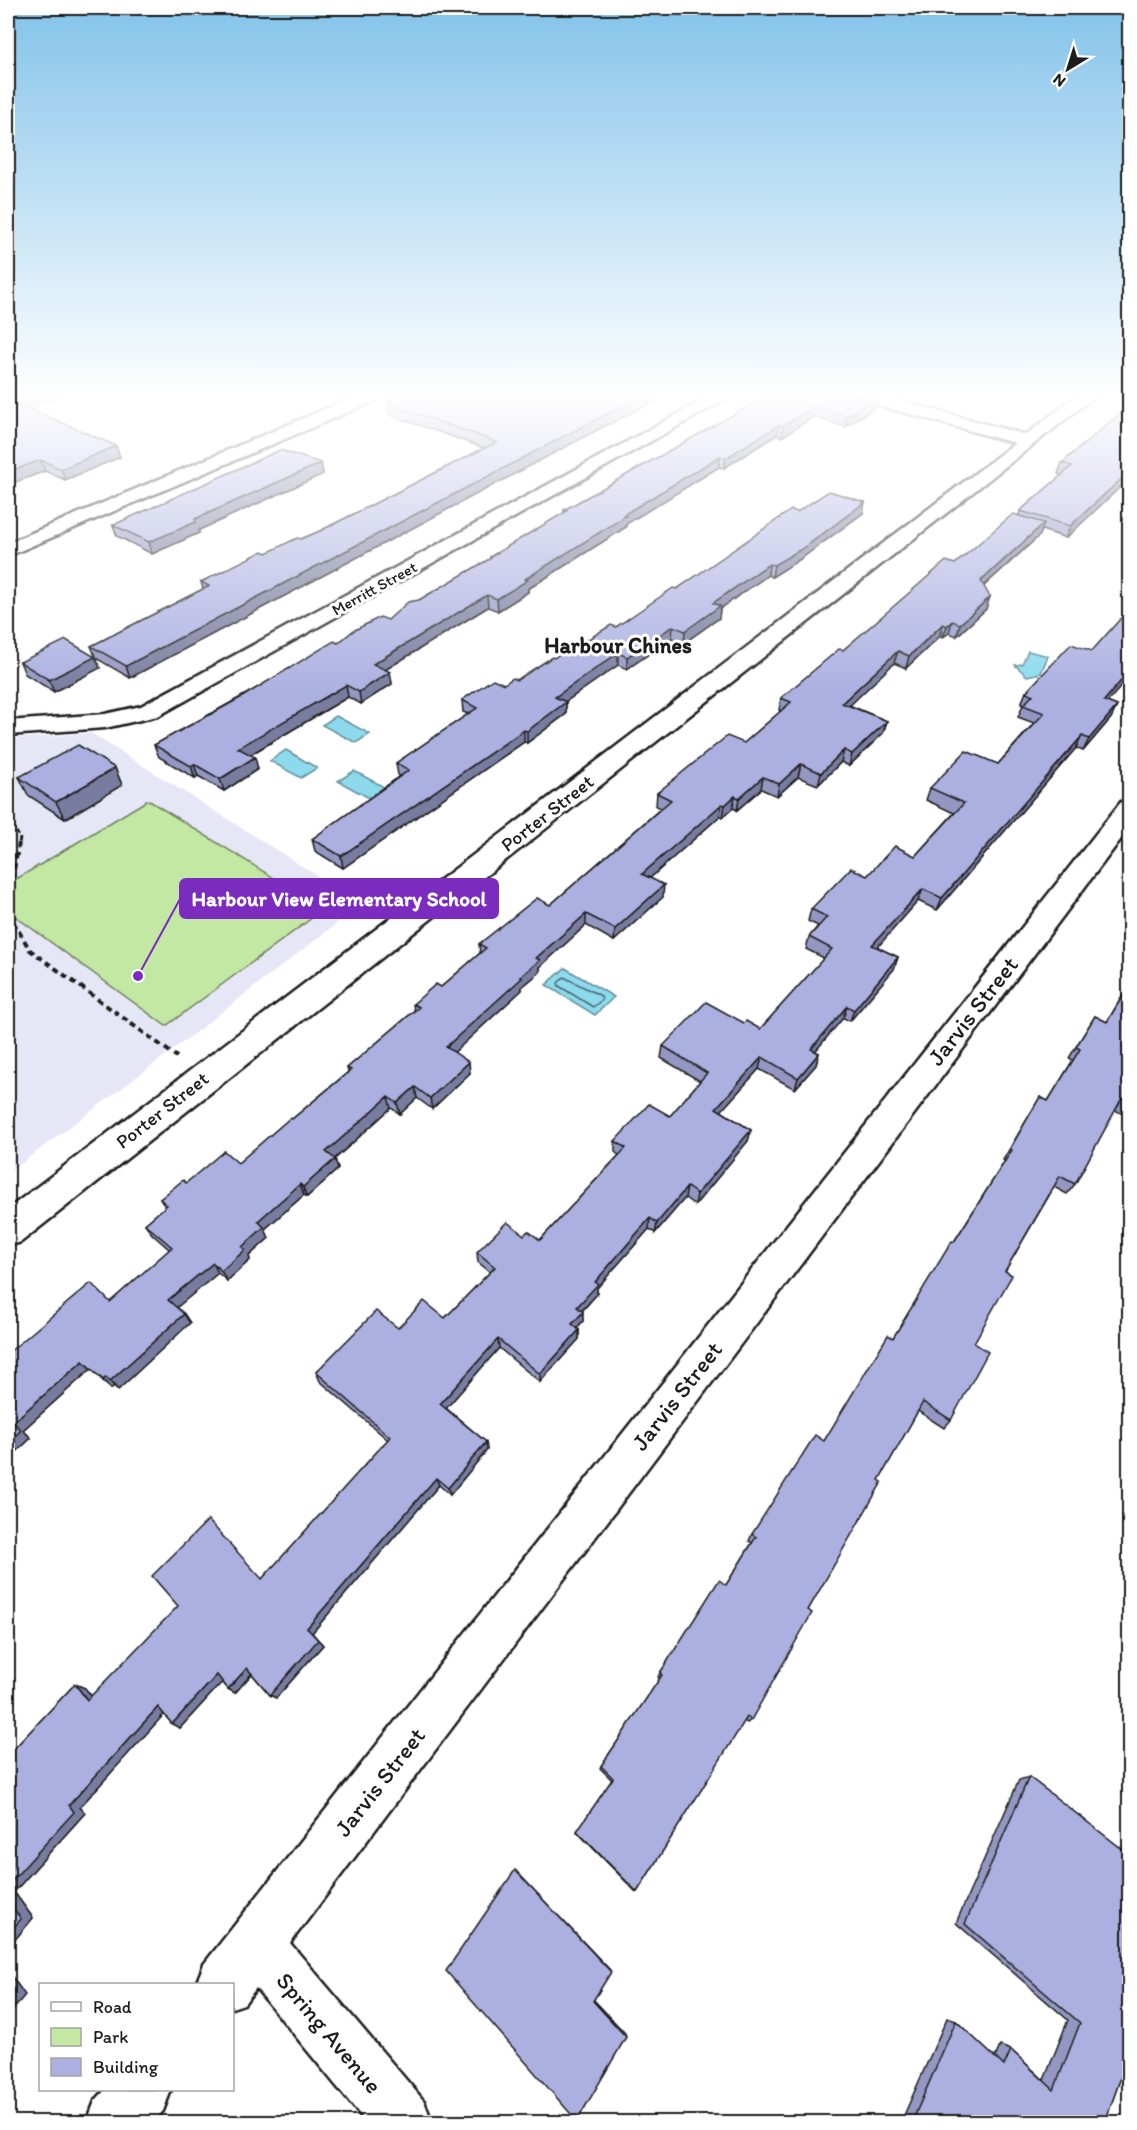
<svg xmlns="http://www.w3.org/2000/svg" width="1137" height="2130" font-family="Itim,sans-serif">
<rect width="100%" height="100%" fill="#fff"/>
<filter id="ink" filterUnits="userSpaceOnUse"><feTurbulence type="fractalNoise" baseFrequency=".0167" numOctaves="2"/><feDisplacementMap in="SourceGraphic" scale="12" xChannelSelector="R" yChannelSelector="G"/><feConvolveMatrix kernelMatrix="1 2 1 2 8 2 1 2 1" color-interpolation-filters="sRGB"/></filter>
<g filter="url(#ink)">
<polygon fill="#e6e7f6" points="91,733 362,904 166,1055 8,1173 8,739"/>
<polygon fill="#c3e8a3" stroke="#708260" stroke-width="1.5" points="148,800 324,909 166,1026 8,911 8,884"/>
<g fill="#8ddaed" stroke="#608e99" stroke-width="1.5">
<polygon points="1028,651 1048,656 1041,673 1027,676 1015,665 1022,664"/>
<polygon points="336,716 370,734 356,743 322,725"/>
<polygon points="286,750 317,768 301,778 270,761"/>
<polygon points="354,771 388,789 373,800 338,781"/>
<polygon points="565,968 614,997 595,1015 546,985"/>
</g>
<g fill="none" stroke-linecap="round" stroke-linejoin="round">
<polygon stroke="#496870" stroke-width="1.5" points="564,977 601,996 602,1000 593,1007 559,986 558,983"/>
<g stroke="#1c1c1c" stroke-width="5">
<g id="minor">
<polygon points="356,396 379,396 377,400 8,556 8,543"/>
<polygon points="711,396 732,396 158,716 105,728 8,735 8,721 105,714 141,706"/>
<polygon points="857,396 884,396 1026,435 1076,396 1095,396 21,1242 8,1246 8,1209 1015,443 859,400"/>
<polygon points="1130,800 1130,827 290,1943 424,2101 432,2122 366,2122 256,1988 244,2004 232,2008 232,1984 196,1984 204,1964 1121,802"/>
<polygon points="105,2090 171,2090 163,2111 153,2122 87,2122 95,2101"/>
</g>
</g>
<polyline stroke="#1c1c1c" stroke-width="3" stroke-dasharray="4.5 3" stroke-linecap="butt" points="8,819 20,838 19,844"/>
<g stroke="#1c1c1c" stroke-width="4" stroke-dasharray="6 4.5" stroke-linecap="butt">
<polyline points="8,900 19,843"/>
<polyline points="8,913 30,950 177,1057"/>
<polyline points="317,915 366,904 370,906 369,909"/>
</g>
<use href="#minor" fill="#fff" fill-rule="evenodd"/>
</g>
<g fill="#9497c2" stroke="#1c1c1c" stroke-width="1.5">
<polygon points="8,396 30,409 116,446 120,457 65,480 45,471 8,485"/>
<polygon points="381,396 665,396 601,428 130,678 96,658 100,668 54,692 25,674 20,662 95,656 91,646 203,589 201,582 320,531 484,448 390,415 388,402 393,400"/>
<polygon points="756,396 878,397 876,407 845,427 813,417 782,437 777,435 724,468 719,467 626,524 626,527 528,589 528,592 498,611 488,607 385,670 390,672 392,684 361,704 348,697 250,755 258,769 224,791 198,776 195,778 159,757 154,745 338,643 388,620 419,600 490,559 490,557 564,513 564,510 763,398"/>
<polygon points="1130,405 1066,538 1042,530 1040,535 984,586 986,609 957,636 949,633 943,637 940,636 906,668 894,663 849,705 887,721 883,733 849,766 841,762 818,785 798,777 777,796 761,789 737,810 733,808 723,817 720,816 650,878 663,897 614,941 586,925 540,967 540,972 522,987 522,990 454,1052 470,1073 432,1109 417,1098 400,1114 391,1108 335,1159 338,1169 307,1197 304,1195 265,1229 269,1238 249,1256 250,1260 227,1281 218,1273 177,1307 184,1314 190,1323 118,1390 114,1386 111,1389 91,1369 23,1430 31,1438 8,1460 8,1353 110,1302 170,1250 152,1234 145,1224 165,1207 160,1199 186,1183 238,1163 292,1119 348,1072 347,1068 414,1011 413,1004 441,987 480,953 479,944 550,905 661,808 656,806 657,793 744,743 781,711 779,710 781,698 1019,515 1020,511 1062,475 1058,474 1062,463"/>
<polygon points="321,463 323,474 199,530 199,533 152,554 117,536 113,525"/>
<polygon points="797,512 863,513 802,558 772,577 768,575 720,609 719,618 684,643 672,638 627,669 618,665 565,702 566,702 566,714 527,743 524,742 343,868 315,851 312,839 400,776 398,775 396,763 468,714 463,712 462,700 517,680 554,658 616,627 677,589"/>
<polygon points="1130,608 1130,676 1107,702 1117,706 1111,718 1083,751 1076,748 937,910 918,901 877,947 898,957 894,969 850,1021 843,1018 815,1051 819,1053 816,1065 795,1089 759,1069 721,1111 751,1130 748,1141 695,1205 685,1198 655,1233 649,1229 597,1288 597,1294 582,1311 583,1321 577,1328 579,1330 579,1339 540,1382 499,1348 446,1408 486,1442 487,1450 450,1495 439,1485 312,1633 323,1645 276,1698 270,1695 252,1674 235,1693 228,1689 222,1682 180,1728 172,1724 164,1714 80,1807 85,1813 14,1892 33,1918 8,1948 8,1755 75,1684 85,1688 91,1696 262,1579 388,1440 320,1381 316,1372 398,1328 445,1318 490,1272 478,1262 477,1252 524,1235 540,1240 619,1155 615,1152 615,1141 670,1116 700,1081 661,1058 663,1046 744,1023 760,1029 824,958 806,949 809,937 818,926 808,921 811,909 867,876 915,856 954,813 926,800 930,788 998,764 1034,723 1018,717 1023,705 1021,704 1026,692 1092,651"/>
<polygon points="115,768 122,785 65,819 28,795 19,777"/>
<polygon points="1130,983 1130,1113 1127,1116 1115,1110 1075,1184 1067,1194 1054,1187 1005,1271 974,1343 951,1420 944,1428 918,1411 879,1480 808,1610 751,1720 747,1723 744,1721 637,1892 636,1892 577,1832 612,1780 600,1768 601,1766 660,1679 658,1677 660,1673 726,1585 752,1543 749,1541 752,1534 824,1441 893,1338 1005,1161 1003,1160 1040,1097 1048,1101 1073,1060 1069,1058 1095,1016 1107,1022"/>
<polygon points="1029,1777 1130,1855 1130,2070 1124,2068 1105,2122 901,2122 947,2018 956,2021 995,2058 1000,2046 1011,2050 1044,2080 1068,2020 956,1923 1019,1780"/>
</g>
<g fill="#787b9e" stroke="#1c1c1c" stroke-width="1.5">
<polygon points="31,396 58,396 20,413 16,403"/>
<polygon points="644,396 665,396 601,428 130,678 126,666 601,417"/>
<polygon points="878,397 876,407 845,427 847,416"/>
<polygon points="814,407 813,417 782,437 783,426"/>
<polygon points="779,425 777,435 724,468 726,458"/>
<polygon points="116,446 120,457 65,480 61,469"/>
<polygon points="720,456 719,467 626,524 626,527 528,589 528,592 498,611 497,599 525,579 623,515"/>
<polygon points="41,460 45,471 8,485 8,472"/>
<polygon points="321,463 323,474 199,530 199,533 152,554 149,542 195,519"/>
<polygon points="1130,471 1130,478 1066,538 1070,526"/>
<polygon points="865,502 863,513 802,558 772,577 774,565"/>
<polygon points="1044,523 1040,535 977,592 981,581"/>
<polygon points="769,564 768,575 720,609 719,618 684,643 685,631 713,603"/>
<polygon points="487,595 488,607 375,676 373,664"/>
<polygon points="990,597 986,609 957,636 960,624"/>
<polygon points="952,621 949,633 943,637 947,626"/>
<polygon points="943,624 940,636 906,668 909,656"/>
<polygon points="673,626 672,638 627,669 627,657"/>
<polygon points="898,651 894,663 840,715 842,703"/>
<polygon points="618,653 618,665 555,709 555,697"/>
<polygon points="95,657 100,668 54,692 49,680"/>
<polygon points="1130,670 1130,676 1098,713 1104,701"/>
<polygon points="390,672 392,684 361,704 359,692"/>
<polygon points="346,685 348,697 241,760 238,748"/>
<polygon points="566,702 566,714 527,743 527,731"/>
<polygon points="1117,706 1111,718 1083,751 1089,739"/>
<polygon points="887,721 883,733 849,766 852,754"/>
<polygon points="524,730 524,742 343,868 341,856"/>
<polygon points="1082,736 1076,748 937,910 942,898"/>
<polygon points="844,750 841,762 818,785 821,773"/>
<polygon points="255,757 258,769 224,791 220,779"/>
<polygon points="194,764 198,776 195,778 191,766"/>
<polygon points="801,764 798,777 777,796 779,784"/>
<polygon points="115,768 122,785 65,819 56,802"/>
<polygon points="763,777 761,789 737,810 739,798"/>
<polygon points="735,796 733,808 723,817 725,805"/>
<polygon points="722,804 720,816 641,886 642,874"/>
<polygon points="664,885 663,897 614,941 615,929"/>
<polygon points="923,889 918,901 869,957 872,945"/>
<polygon points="586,914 586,925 540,967 540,972 522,987 522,990 448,1058 446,1047 536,958"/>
<polygon points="898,957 894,969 850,1021 854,1010"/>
<polygon points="847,1006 843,1018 808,1060 811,1049"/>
<polygon points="819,1053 816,1065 795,1089 798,1078"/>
<polygon points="762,1057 759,1069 714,1119 716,1108"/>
<polygon points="469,1062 470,1073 432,1109 430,1098"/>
<polygon points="415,1087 417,1098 400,1114 397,1103"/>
<polygon points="388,1097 391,1108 330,1163 326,1152"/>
<polygon points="751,1130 748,1141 695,1205 697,1194"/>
<polygon points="335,1159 338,1169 307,1197 303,1187"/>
<polygon points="300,1184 304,1195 265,1229 269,1238 249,1256 250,1260 227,1281 221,1271 242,1247 258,1221"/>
<polygon points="687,1187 685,1198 655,1233 657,1223"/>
<polygon points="650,1218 649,1229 597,1288 597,1294 577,1316 577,1307 595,1282"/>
<polygon points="213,1263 218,1273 175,1309 168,1300"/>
<polygon points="583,1312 583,1321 572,1333 572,1324"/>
<polygon points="184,1314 190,1323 118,1390 110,1381"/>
<polygon points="579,1330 579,1339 540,1382 540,1374"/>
<polygon points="498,1339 499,1348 443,1412 440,1404"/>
<polygon points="83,1361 91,1369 23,1430 31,1438 8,1460 8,1443 13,1422"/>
<polygon points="106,1377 114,1386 111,1389 103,1380"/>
<polygon points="486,1442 487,1450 450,1495 448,1488"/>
<polygon points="436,1478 439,1485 312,1633 323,1645 276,1698 270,1695 307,1628"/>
<polygon points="247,1668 253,1672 235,1693 228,1689"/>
<polygon points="217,1675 224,1680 180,1728 172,1724"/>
<polygon points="75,1684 85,1688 97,1703 87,1700"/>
<polygon points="158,1707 167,1711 80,1807 85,1813 14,1892 33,1918 8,1948 8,1885 69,1805"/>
<polygon points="515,1870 610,1970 611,1972"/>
<polygon points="8,1971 25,1995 8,2016"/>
<polygon points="593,1999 625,2033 626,2037 593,2001"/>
</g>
<g fill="#acb0e1" stroke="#1c1c1c" stroke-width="1.5">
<polygon points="8,396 31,396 16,403 116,446 61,469 41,460 8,472"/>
<polygon points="402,396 644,396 601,417 126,666 91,646 209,586 201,582 263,551 267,553 297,538 301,539 320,531 497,442 389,404 391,403 388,402"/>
<polygon points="767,396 878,397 847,416 814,407 783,426 779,425 726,458 720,456 623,515 626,516 525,579 528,580 497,599 487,595 373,664 390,672 359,692 346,685 238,748 255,757 220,779 194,764 191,766 154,745 242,697 334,641 338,643 353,631 380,617 388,620 408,602 419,600 491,558 490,557 567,511 564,510"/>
<polygon points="1130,405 1130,471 1070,526 1020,511 1072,466 1062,463"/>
<polygon points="280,450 321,463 195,519 196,522 149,542 113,525"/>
<polygon points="829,491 865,502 805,547 774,565 769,564 713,603 720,606 685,631 673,626 627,657 618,653 555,697 566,702 527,731 524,730 341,856 312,839 409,770 396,763 477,708 462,700 493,679 504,684 513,678 517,680 552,657 554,658 570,647 574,648 611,625 616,627 673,588 677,589 791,510 797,512"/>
<polygon points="1013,514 1044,523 981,581 990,597 960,624 952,621 947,626 943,624 909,656 898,651 842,703 887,721 852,754 844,750 821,773 801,764 779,784 763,777 739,798 735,796 725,805 722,804 642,874 664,885 615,929 586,914 536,958 540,960 520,977 522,978 446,1047 469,1062 430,1098 415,1087 397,1103 388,1097 326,1152 335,1159 303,1187 300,1184 258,1221 264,1227 242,1247 245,1250 221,1271 213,1263 168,1300 184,1314 110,1381 106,1377 103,1380 83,1361 13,1422 21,1430 8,1443 8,1353 91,1283 110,1302 172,1247 145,1224 167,1205 160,1199 183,1180 186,1183 224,1151 238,1163 290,1118 292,1119 351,1070 347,1068 419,1007 413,1004 436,984 441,987 486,948 479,944 537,898 550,905 671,800 657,793 727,736 744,743 791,702 781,698 839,649 843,650 946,561 955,564"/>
<polygon points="1130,608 1130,670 1104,701 1117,706 1089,739 1082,736 942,898 923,889 872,945 898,957 854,1010 847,1006 811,1049 819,1053 798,1078 762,1057 716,1108 751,1130 697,1194 687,1187 657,1223 650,1218 595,1282 598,1284 577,1307 583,1312 572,1324 579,1330 540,1374 498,1339 440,1404 486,1442 448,1488 436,1478 307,1628 318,1640 270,1695 247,1668 228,1689 217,1675 172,1724 158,1707 69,1805 74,1812 8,1885 8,1755 75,1684 87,1700 178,1606 152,1576 208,1520 262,1579 390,1437 316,1372 376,1311 398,1328 424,1301 445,1318 495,1267 477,1252 507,1222 524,1235 528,1231 540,1240 626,1148 615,1141 649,1104 670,1116 707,1073 663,1046 706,1002 744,1023 746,1021 760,1029 832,949 809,937 827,917 811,909 851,868 867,876 895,846 915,856 964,803 930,788 966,751 998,764 1044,713 1023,705 1033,695 1026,692 1071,644 1092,651"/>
<polygon points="66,640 95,657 49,680 20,662"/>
<polygon points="78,745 115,768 56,802 19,777"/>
<polygon points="1130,984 1130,1102 1122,1098 1075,1184 1060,1176 1005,1271 1012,1275 974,1343 988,1352 951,1420 923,1402 879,1480 882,1482 808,1610 812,1613 751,1720 747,1717 637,1892 577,1831 613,1778 601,1766 662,1675 660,1673 719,1580 726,1585 756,1537 752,1534 815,1435 824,1441 888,1335 893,1338 952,1241 954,1242 1012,1150 1010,1149 1040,1097 1048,1101 1080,1049 1076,1047 1095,1016 1107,1022"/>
<polygon points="1029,1777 1130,1855 1130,2066 1126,2063 1105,2122 912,2122 956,2021 1004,2066 1011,2050 1054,2090 1080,2023 965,1924"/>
<polygon points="515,1870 611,1972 593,2001 626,2037 577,2121 446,1971"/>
<polygon points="8,1901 21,1919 8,1934"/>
<polygon points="8,1991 12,1998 8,2003"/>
</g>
</g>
<linearGradient id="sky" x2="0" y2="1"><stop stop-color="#83c3ea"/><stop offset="0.57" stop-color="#fff"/><stop offset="1" stop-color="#fff" stop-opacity="0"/></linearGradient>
<rect width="1137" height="694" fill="url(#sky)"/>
<g text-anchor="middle" stroke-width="6" stroke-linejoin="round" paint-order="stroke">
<g font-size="16" fill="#1c1c1c" stroke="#fff">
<text transform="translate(374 588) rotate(-29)" y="6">Merritt Street</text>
</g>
<g font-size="20" fill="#1c1c1c" stroke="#fff">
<text transform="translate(547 813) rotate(-38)" y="7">Porter Street</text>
<text transform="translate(162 1110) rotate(-38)" y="7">Porter Street</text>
</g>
<g font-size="22" font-weight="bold" fill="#1c1c1c" stroke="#fff">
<text x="618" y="653">Harbour Chines</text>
</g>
<g font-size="24" fill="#1c1c1c" stroke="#fff">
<text transform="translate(973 1011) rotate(-52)" y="8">Jarvis Street</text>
<text transform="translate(677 1396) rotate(-52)" y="8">Jarvis Street</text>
<text transform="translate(380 1782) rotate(-52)" y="8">Jarvis Street</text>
<text transform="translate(329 2033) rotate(50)" y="8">Spring Avenue</text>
</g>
</g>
<path fill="none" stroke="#7b2cbf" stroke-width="2" d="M138 976L180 899"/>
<circle fill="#7b2cbf" stroke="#fff" stroke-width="2" cx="138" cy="976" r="6"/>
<rect fill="#7b2cbf" stroke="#7b2cbf" stroke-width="2" x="180" y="879" width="318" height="39" rx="6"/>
<g font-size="21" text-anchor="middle" font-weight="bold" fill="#fff">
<text x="339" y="906">Harbour View Elementary School</text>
</g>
<rect width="1137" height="2130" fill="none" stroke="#fff" stroke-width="30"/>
<rect x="15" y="15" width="1107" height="2100" fill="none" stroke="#1c1c1c" stroke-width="2" filter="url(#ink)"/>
<rect x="39" y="1983" width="195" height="108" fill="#ffffff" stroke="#a4a4a4" stroke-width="1.5"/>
<rect x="51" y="2002" width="30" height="9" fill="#ffffff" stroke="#a4a4a4" stroke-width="1.5"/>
<text x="93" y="2013" font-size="18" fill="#1c1c1c">Road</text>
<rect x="51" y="2028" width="30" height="18" fill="#c3e8a3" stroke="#a4a4a4" stroke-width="1.5"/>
<text x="93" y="2043" font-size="18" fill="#1c1c1c">Park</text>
<rect x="51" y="2058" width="30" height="18" fill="#acb0e1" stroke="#a4a4a4" stroke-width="1.5"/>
<text x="93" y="2073" font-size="18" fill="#1c1c1c">Building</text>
<g transform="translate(1068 69) rotate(218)" stroke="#ffffff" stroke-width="4.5" paint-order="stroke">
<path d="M0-4.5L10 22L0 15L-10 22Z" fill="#1c1c1c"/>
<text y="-9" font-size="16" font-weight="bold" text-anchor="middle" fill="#1c1c1c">N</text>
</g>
</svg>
